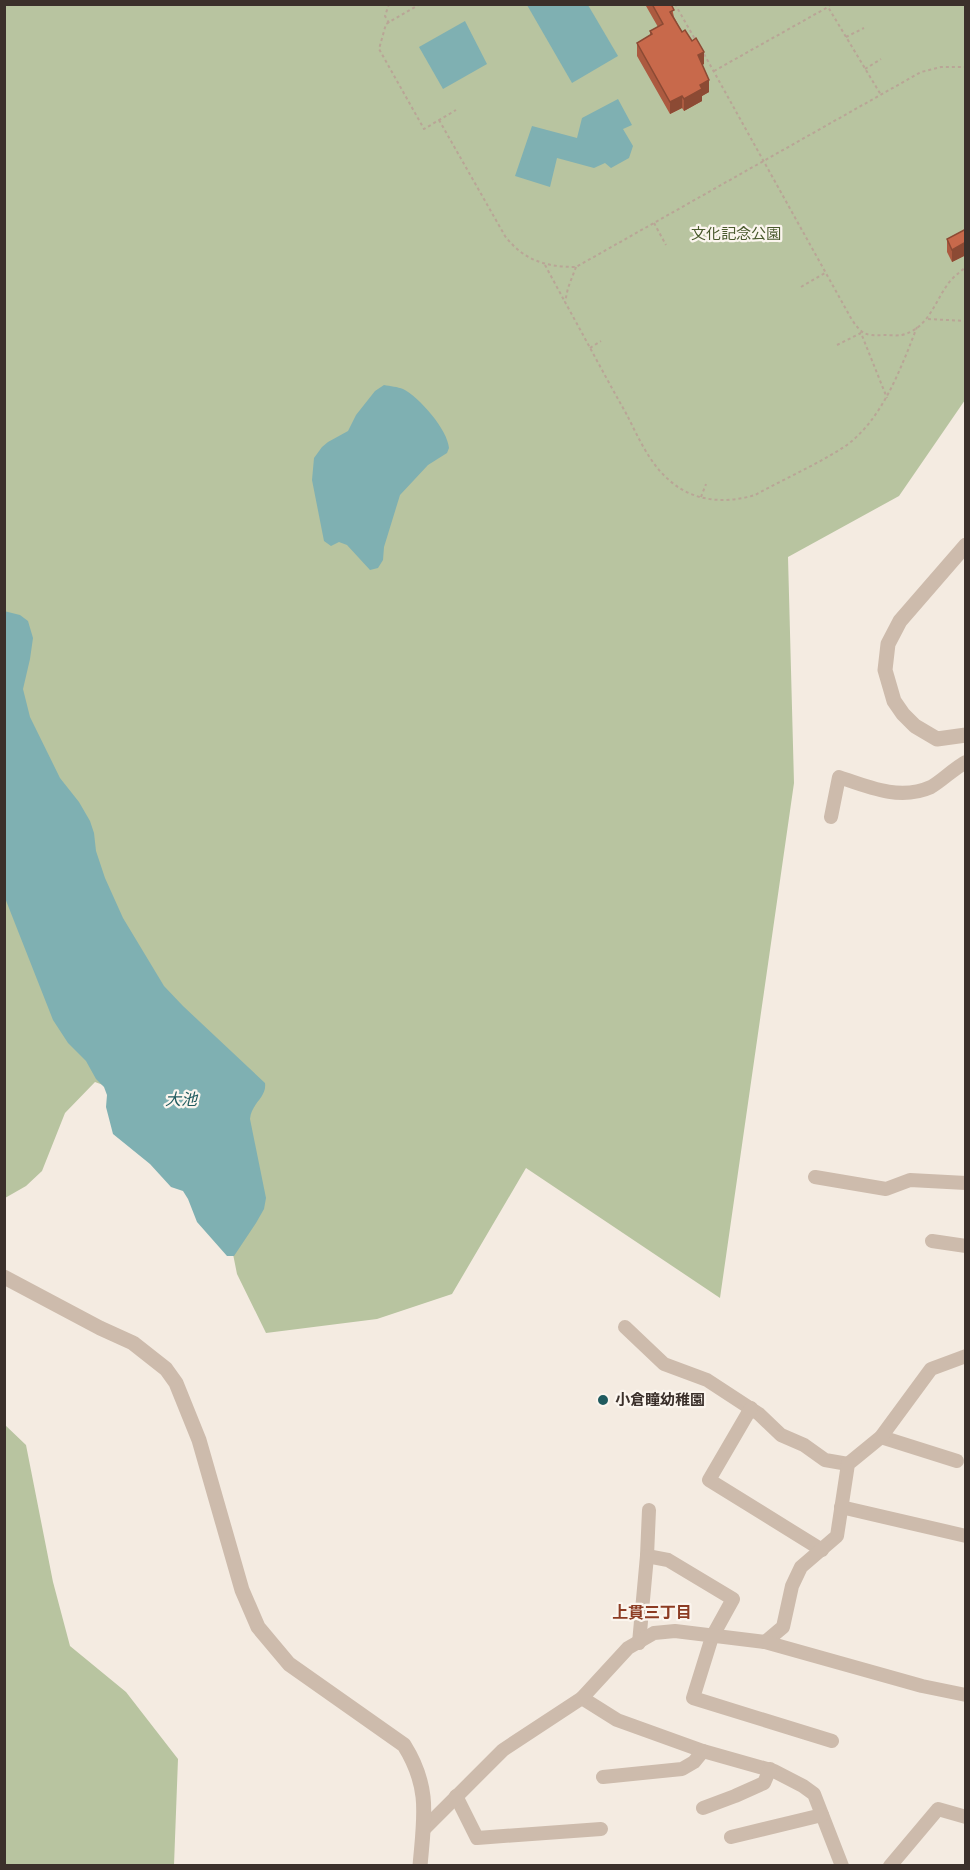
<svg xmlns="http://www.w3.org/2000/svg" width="970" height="1870" font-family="Roboto,'Noto Sans JP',sans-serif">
<rect width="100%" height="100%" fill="#f4ebe1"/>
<g fill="#b8c4a0">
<polygon points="5,5 965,5 965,400 899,496 788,557 794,783 720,1298 526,1168 452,1294 377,1319 266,1333 237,1274 219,1184 119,1091 95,1082 65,1113 42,1171 26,1186 5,1198"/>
<polygon points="4,1424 26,1445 53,1582 70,1646 126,1692 178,1759 174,1865 5,1865"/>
</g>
<g fill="#7fb0b2">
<polygon points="527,5 588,5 618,56 572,83"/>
<polygon points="465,21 487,64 443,89 419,47"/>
<polygon points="618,99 632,125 623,129 633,146 629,158 611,168 605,163 594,168 557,158 550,187 515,176 532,126 577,138 582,118"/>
<path d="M384 385C390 386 398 387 403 389 419 397 448 430 449 448L447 453 428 465 400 495 384 547 383 560 378 568 370 570 347 545 339 542 331 546 324 541 312 480 314 458 322 447 328 442 348 431 356 415 375 391Z"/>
<path d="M4 611 20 615 28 621 33 638 30 659 23 689 30 717 60 778 79 802 90 821 94 833 96 851 105 878 123 918 164 986 183 1006 265 1083C267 1098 251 1103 250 1119L266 1198 264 1209 256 1223 234 1256H227L197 1222 188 1199 183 1191 171 1187 150 1164 113 1134 106 1107 107 1095 104 1087 96 1079 86 1061 68 1043 53 1020 5 898Z"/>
</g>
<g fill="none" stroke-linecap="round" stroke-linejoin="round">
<g stroke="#b9a596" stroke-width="2" stroke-dasharray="3 3" stroke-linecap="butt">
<polyline points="420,4 386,24 379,49 424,129 456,110"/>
<polyline points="675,4 696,41"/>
<polyline points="831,4 828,7 881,95"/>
<polyline points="389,23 385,16 389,4"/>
<polyline points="846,37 864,28"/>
<path d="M704 54 852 320C862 334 865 336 883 335 889 335 896 336 902 335 930 328 935 299 951 280 956 275 961 271 966 267"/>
<polyline points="865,69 881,59"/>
<polyline points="714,71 828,7 827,4"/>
<path d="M439 120 505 236C524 261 547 267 576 267L921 72 941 67H966"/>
<polyline points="654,223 666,245"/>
<polyline points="545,265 565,302"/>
<path d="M576 267 568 288 565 302C586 340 606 378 627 415 638 437 650 464 669 480 693 502 726 504 755 495 784 479 816 465 844 447 882 421 901 368 917 327"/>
<polyline points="801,287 825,273"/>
<polyline points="928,319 966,321"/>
<polyline points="837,345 861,333 887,398"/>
<polyline points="590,348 601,341"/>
<polyline points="701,497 706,484"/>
</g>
<g stroke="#cdbbac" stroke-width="14">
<path d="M831 817 839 777C868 787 900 801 931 787 943 780 953 769 966 762"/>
<polyline points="815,1177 886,1189 910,1180 966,1183"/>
<polyline points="932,1241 966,1246"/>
<polyline points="625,1327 664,1364 707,1380 759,1414 781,1435 804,1445 825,1460 848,1464"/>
<polyline points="751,1408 709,1480 822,1550"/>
<polyline points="881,1437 957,1461"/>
<polyline points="841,1507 966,1536"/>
<polyline points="647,1556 649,1510"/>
<polyline points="765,1642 783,1627 792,1586 801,1567 837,1536 848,1464 881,1437 931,1369 966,1356"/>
<polyline points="639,1643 647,1556 668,1560 733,1599 712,1637 693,1698 832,1741"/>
<polyline points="582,1698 617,1720 703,1751 774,1771 803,1786 814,1794 842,1866"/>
<polyline points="603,1777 682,1769 694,1762 703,1751"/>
<polyline points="456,1796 477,1838 601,1829"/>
<polyline points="703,1808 735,1796 764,1783 770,1769"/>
<polyline points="423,1830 503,1750 582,1698 628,1648 654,1633 675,1631 765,1642 922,1686 966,1695"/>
<polyline points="731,1837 822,1815"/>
<polyline points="890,1866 938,1809 966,1817"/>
</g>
<g stroke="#cdbbac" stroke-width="15">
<polyline points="966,545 900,621 888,644 885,670 894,701 903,714 915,726 937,739 966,735"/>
<path d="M4 1277 100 1328 133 1343 166 1369 176 1383 199 1440 242 1590 258 1627 289 1664 404 1745C431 1788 424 1818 420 1866"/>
</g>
</g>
<g fill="#ac5a40">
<polygon points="646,4 671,4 674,17 682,32 704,64 702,65 709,92 702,96 702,101 684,111 682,108 670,114 637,56 637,43 650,35 650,31 658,27 646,6"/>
<polygon points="966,229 966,255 952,262 947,252 947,239"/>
</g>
<g fill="#8c4a34">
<polygon points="704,52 704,64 698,67 698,55"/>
<polygon points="709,80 709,92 702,96 702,101 684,111 684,99 700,85"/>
<polygon points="682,96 682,108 670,114 670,102"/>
<polygon points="966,242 966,255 952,262 952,250"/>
</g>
<g fill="#c8694b" stroke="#8c4a34" stroke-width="1.5">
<polygon points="652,4 671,4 674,10 670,12 682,32 685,30 692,41 696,38 704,52 698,55 709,80 700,85 702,89 684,99 682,96 670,102 637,43 652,34 650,31 663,24"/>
<polygon points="966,229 966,242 952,250 947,239"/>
</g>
<circle fill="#1f5a5e" stroke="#fbf5ee" stroke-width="2" cx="603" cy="1400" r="6"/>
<g text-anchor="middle" stroke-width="4.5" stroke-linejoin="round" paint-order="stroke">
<g font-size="15" fill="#4a5a2e" stroke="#fbf5ee">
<text x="736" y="239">文化記念公園</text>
</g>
<g font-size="15" font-weight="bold" fill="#3b302b" stroke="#fbf5ee" text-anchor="start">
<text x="615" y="1405">小倉瞳幼稚園</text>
</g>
<g font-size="16" font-style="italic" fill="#1f5a5e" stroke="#fbf5ee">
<text x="181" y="1105">大池</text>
</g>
<g font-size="16" font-weight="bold" fill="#8c3b22" stroke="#fbf5ee">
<text x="652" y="1618">上貫三丁目</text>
</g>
</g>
<rect width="970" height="1870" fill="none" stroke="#3b302b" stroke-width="12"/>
</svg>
